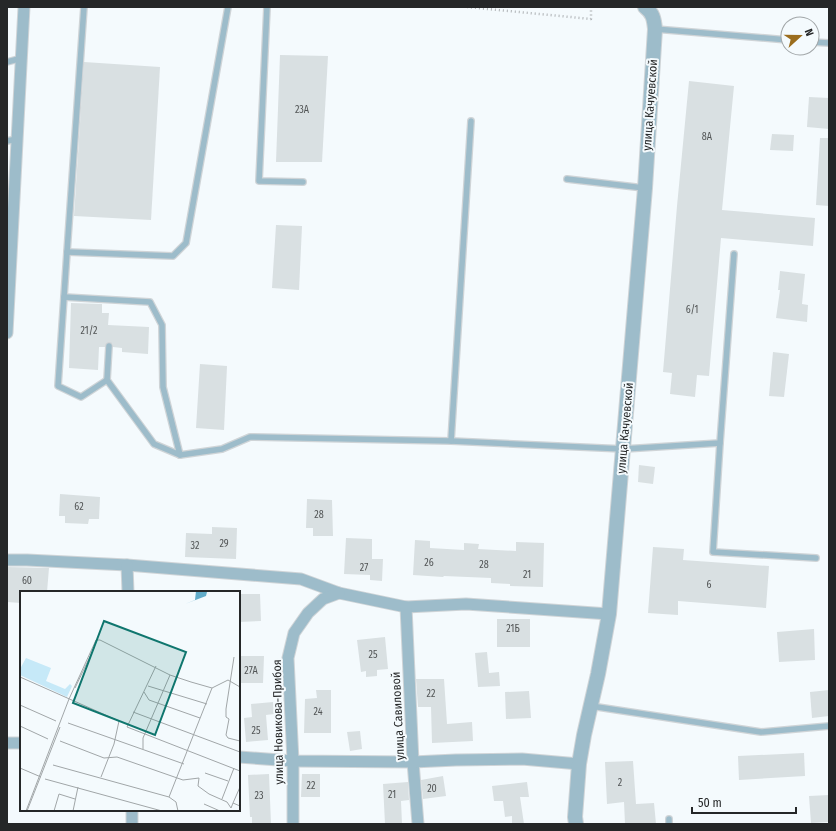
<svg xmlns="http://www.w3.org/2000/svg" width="836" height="831" font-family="'Fira Sans Condensed',sans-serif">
<rect width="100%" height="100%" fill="#f4fafd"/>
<g fill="#d9e0e2">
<polygon points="280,55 328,56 322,162 276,162"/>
<polygon points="84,62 160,67 151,220 74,216"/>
<polygon points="689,81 734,86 722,210 815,218 813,246 721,238 709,376 697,375 695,397 670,394 672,373 663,372 677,206"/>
<polygon points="809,97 829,98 829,129 807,127"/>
<polygon points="772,134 794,135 793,151 770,150"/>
<polygon points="820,138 829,138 829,206 816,205"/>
<polygon points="276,225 302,226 299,290 272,288"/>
<polygon points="780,271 805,274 802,304 808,305 807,322 776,318 780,290 778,290"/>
<polygon points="71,303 102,304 102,313 109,313 108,325 149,327 148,354 122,352 122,348 113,347 113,344 109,342 106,343 105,347 99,347 98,370 69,368"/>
<polygon points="773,352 789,354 784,397 769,396"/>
<polygon points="200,364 227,366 224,430 196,428"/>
<polygon points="639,465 655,467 653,484 638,482"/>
<polygon points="60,494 100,497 99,519 89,519 88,524 65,523 65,516 59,516"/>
<polygon points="307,499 332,500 333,536 313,536 313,528 306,528"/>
<polygon points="212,527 237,528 236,559 185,557 186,533 212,534"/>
<polygon points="346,538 372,539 372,559 383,559 382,581 370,580 370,575 344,574"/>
<polygon points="415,540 430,541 430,548 464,550 464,543 479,544 478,549 516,551 516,542 544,543 543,587 510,586 510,584 491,583 491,578 444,576 443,577 413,575"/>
<polygon points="653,547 684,549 683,560 769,566 766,608 678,601 678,615 648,613"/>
<polygon points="7,567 49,568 47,592 21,592 21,603 7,602"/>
<polygon points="239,594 260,594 261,621 239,622"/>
<rect x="497" y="619" width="33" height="28"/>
<polygon points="814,629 815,660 779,662 777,632"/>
<polygon points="385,637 388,669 377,670 377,676 366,677 366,671 361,672 357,640"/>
<polygon points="487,652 489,673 499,672 500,686 478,687 475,653"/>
<polygon points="239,656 264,656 263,683 239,683"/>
<polygon points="416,679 444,679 447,724 472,722 473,741 432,743 431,707 418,707"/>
<polygon points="316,690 331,690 331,733 304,733 305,699 317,698"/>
<polygon points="829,690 829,716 812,718 810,692"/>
<polygon points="529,691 531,718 506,719 505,692"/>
<polygon points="273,702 274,714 266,715 268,740 246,742 244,718 252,717 251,704"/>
<polygon points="360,731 362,749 350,751 347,732"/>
<polygon points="804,753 805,776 739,780 738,756"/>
<polygon points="633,761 636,804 654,803 656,824 625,824 624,802 607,804 605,762"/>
<polygon points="269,774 271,824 252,824 252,817 250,817 248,775"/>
<polygon points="302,774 320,774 320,797 301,797"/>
<polygon points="443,776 446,796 423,799 421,780"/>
<polygon points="408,782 409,800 401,801 402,824 385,824 383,784"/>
<polygon points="527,782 529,797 520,797 524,824 512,824 512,816 505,817 503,801 494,801 492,786"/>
<polygon points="829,795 829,822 811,823 809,796"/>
</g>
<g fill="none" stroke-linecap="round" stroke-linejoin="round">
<g stroke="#cfd4d7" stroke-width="8">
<g id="service">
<polyline points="84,7 67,252 58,386 81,397 107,380"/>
<polyline points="267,7 259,181 303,182"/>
<polyline points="655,29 788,40"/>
<polyline points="812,42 829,43"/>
<polyline points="7,62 22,58"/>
<polyline points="7,141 17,139"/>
<polyline points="567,179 644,188"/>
<polyline points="67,252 173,256 186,243 228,7"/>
<polyline points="64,297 150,302 162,325 163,387 180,455"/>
<polyline points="109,346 107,380 154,444 180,455 222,449 250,437 451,441 624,449 720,443 734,254"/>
<polyline points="451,441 471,121"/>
<polyline points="720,443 713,552 816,558"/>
<polyline points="591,706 761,732 829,726"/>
<polyline points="669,819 669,824"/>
</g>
</g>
<g stroke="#cfd4d7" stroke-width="13">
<g id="minor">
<polyline points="7,333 24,7"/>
<polyline points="7,560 27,560 127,565 301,579 339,593 406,607 466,604 609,614"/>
<polyline points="127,565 128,592"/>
<polyline points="406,607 413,762 418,824"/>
<polyline points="7,743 21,743"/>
<polyline points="239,757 293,761 413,762 456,760 522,759 579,764"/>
<polyline points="132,810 132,824"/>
<polyline points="293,824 293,761 288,658 294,633 308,613 323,599 339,593"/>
</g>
</g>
<g stroke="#cfd4d7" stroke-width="16">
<path id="tertiary" d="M576 824 575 817 579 764 584 735 598 674 609 614 645 188 655 29C654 19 653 13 645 7"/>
</g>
<polyline stroke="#adb1b4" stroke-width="2.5" stroke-dasharray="1 3" stroke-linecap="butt" points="467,7 591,19 591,7"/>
<use href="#service" stroke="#9dbcca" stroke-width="5.5"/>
<use href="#minor" stroke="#9dbcca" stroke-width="11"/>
<use href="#tertiary" stroke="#9dbcca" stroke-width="14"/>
</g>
<g text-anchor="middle" stroke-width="4" stroke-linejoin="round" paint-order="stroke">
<g font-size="10" fill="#525556">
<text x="302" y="113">23А</text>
<text x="707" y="140">8А</text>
<text x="692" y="313">6/1</text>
<text x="89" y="334">21/2</text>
<text x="79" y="510">62</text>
<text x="319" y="518">28</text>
<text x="224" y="547">29</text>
<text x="195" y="549">32</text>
<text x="429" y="566">26</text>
<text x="484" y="568">28</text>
<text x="364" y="571">27</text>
<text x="527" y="578">21</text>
<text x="27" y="584">60</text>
<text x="709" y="588">6</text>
<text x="513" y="632">21Б</text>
<text x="373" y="658">25</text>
<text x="251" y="674">27А</text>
<text x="431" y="697">22</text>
<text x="318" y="715">24</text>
<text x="256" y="734">25</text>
<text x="620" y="786">2</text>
<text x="311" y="789">22</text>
<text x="432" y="792">20</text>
<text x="392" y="798">21</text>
<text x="259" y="799">23</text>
</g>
<g font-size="12" fill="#252728" stroke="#f4fafd">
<text transform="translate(650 105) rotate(-86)" y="4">улица Качуевской</text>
<text transform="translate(625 428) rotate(-85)" y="4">улица Качуевской</text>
<text transform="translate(398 716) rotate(-93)" y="4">улица Савиловой</text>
<text transform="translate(278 722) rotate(-91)" y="4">улица Новикова-Прибоя</text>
</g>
</g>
<g transform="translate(20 591)">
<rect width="220" height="220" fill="#f4fafd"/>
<path d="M6 67 31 77 26 90 45 98 50 93 52 95 47 106 0 84V78Z" fill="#c6e9f8"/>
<path d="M176 0 187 1 186 5 165 13 175 9Z" fill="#61acc9"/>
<path fill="none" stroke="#a1a6a8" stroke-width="1" d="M214 66 206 118V126L209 128 206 144 208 147 220 150M136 75 107 136 220 180M0 86 99 130 94 153 81 186M128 95 187 113M55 97 74 57M124 101 129 109 180 127M0 114 36 130M113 121 220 161M48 132 164 173M0 135 28 148M40 150 84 167 97 166 163 189 179 187 178 195 189 203 207 211 211 217 213 212 220 215M123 158V147L150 84M33 174 149 206 156 211 158 220M0 177 21 186M185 182 208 190M25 188 142 220M149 206 192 97M202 208 214 177M213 212 220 196M184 213 200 220M6 220 49 108 76 49H80L150 84 171 91 192 97 208 89 220 96M7 220 40 136M34 220 39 203 55 208M53 220 58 196"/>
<path fill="#0f766e" fill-opacity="0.15" stroke="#0f766e" stroke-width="2" d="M84 30 166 61 135 144 53 112Z"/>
<rect width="220" height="220" fill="none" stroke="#252728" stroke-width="2"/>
</g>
<rect width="836" height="831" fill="none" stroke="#252728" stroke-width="16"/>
<g transform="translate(800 36) rotate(69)"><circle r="19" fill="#f4fafd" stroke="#a1a6a8"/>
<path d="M0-3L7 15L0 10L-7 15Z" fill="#9b6d1e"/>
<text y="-6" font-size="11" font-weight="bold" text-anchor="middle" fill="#252728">N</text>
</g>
<path d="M692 807v6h104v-6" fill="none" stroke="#252728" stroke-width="2"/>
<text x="698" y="807" font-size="12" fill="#252728" stroke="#f4fafd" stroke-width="3" paint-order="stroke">50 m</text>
</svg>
